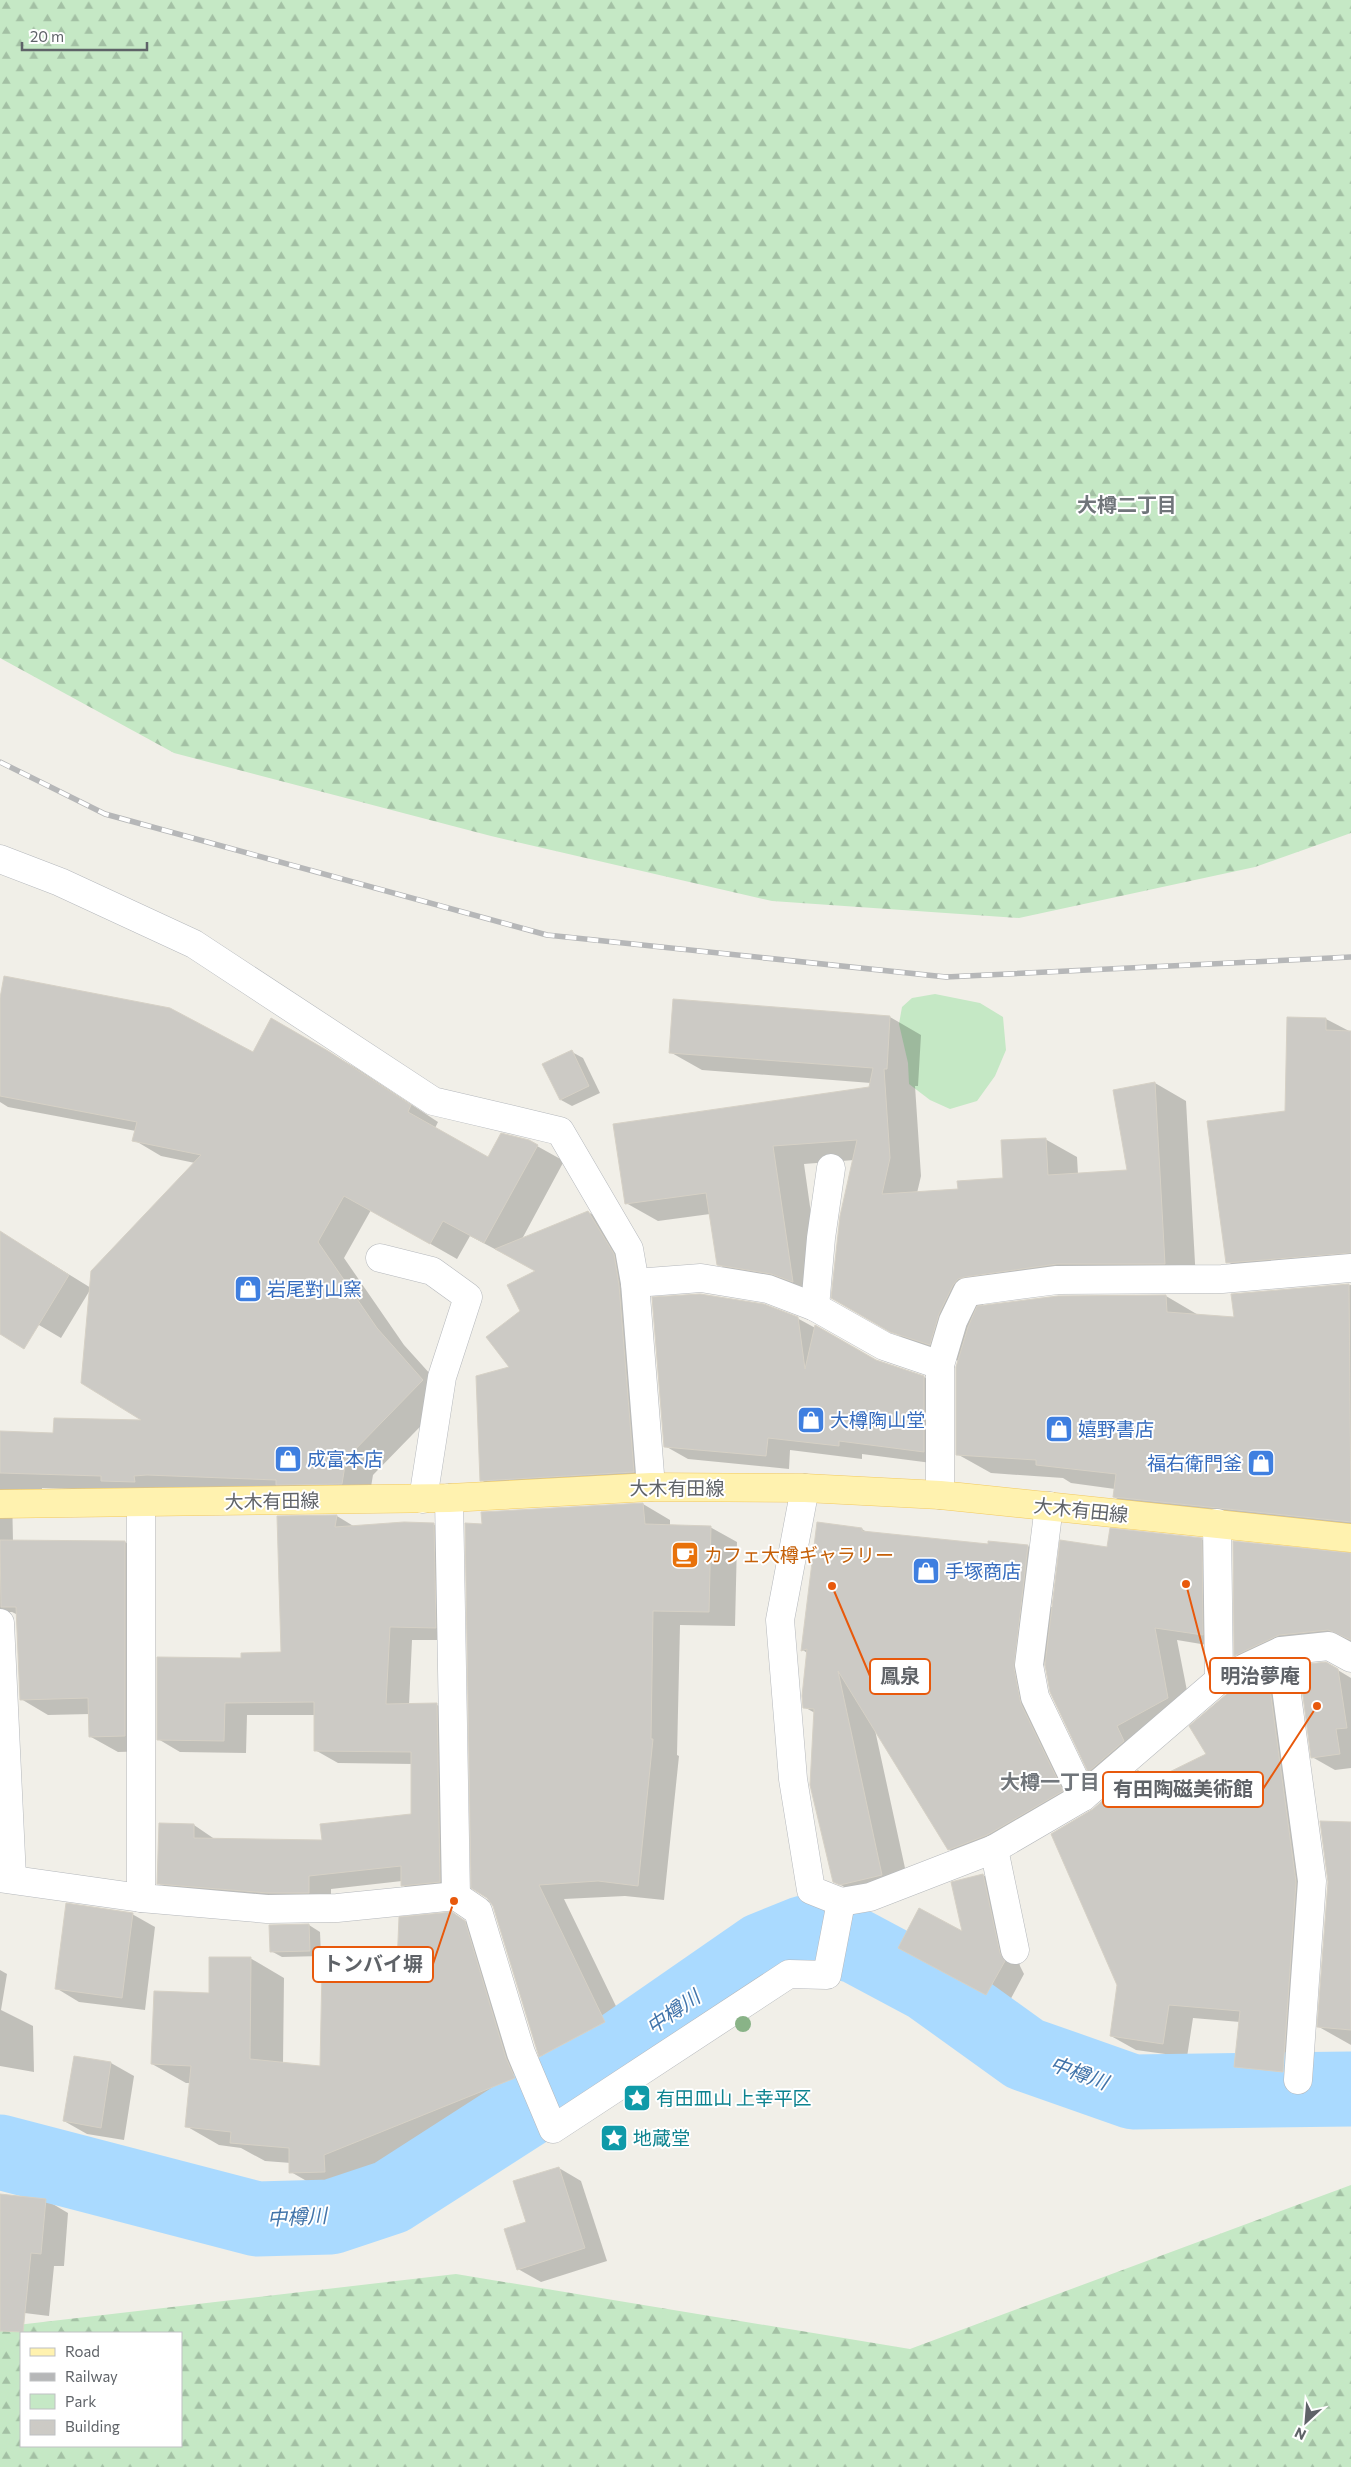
<svg xmlns="http://www.w3.org/2000/svg" width="1351" height="2467" font-family="Commissioner,'Noto Sans JP',sans-serif">
<defs>
<pattern id="forest-firs" width="22" height="20" patternUnits="userSpaceOnUse" patternTransform="scale(1.25)"><rect width="22" height="20" fill="#c5e8c5"/><path d="M5 1l3.5 6h-7zM16 11l3.5 6h-7z" fill="#a3c0a4"/></pattern>
</defs>
<rect width="100%" height="100%" fill="#f1efe8"/>
<polygon fill="#c5e8c5" points="935,994 980,1003 1003,1017 1006,1050 995,1076 977,1101 950,1109 930,1100 909,1084 908,1063 899,1024 902,1007 912,998"/>
<g fill="url(#forest-firs)" fill-rule="evenodd">
<polygon points="0,0 1351,0 1351,833 1255,867 1019,918 772,901 491,836 174,753 0,658"/>
<path d="M1351 2185V2467H0V2327L456 2274 910 2349ZM21 2333H181V2446H21Z"/>
</g>
<g fill="#0003">
<polygon points="0,1005 254,1054 272,1019 356,1068 438,1122 435,1128 489,1159 537,1146 564,1161 522,1239 588,1212 615,1227 660,1487 507,1495 481,1480 511,1367 521,1311 537,1271 470,1236 457,1259 371,1210 344,1258 404,1345 450,1396 373,1475 369,1499 42,1488 42,1493 12,1491 13,1542 125,1542 152,1558 152,1751 118,1752 91,1737 90,1714 48,1715 21,1699 18,1615 12,1612 0,1612 0,1432 55,1435 146,1421 90,1290 61,1338 0,1302 0,1244 5,1235 91,1288 195,1163 161,1156 134,1140 136,1131 8,1107 0,1102"/>
<polygon points="890,1017 921,1035 918,1086 915,1086 921,1176 917,1193 959,1190 1004,1180 1045,1139 1077,1157 1078,1174 1129,1171 1155,1083 1186,1101 1196,1281 1089,1282 984,1303 982,1307 1058,1297 1166,1296 1200,1316 1235,1318 1232,1295 1351,1285 1351,1537 1148,1516 1114,1497 1115,1489 1071,1483 1063,1478 991,1473 957,1454 959,1361 923,1349 833,1298 854,1160 804,1164 823,1298 749,1282 718,1264 710,1214 658,1221 626,1203 870,1088 871,1083 702,1070 670,1052"/>
<polygon points="1326,1019 1351,1032 1351,1274 1261,1282 1228,1262 1286,1112"/>
<polygon points="572,1052 583,1058 600,1093 572,1106 561,1100"/>
<polygon points="797,1318 876,1361 924,1377 947,1391 947,1465 862,1454 862,1459 790,1450 789,1469 688,1459 665,1446"/>
<polygon points="643,1504 670,1520 670,1526 710,1527 737,1542 735,1626 680,1625 677,1755 679,1756 664,1900 625,1896 564,1899 631,2037 567,2071 540,2056 483,1525"/>
<polygon points="337,1516 355,1527 433,1524 456,1537 458,1640 412,1640 409,1705 437,1705 459,1718 462,1894 424,1898 402,1885 402,1881 331,1889 331,1905 180,1896 158,1883 160,1824 194,1825 216,1840 323,1841 412,1815 413,1764 338,1763 315,1750 315,1715 247,1715 246,1753 180,1752 158,1739 242,1659 282,1654 278,1517"/>
<polygon points="862,1529 868,1533 989,1545 989,1543 1028,1546 1056,1563 1051,1607 1053,1607 1109,1548 1201,1539 1224,1553 1225,1648 1177,1640 1191,1711 1112,1784 1089,1771 1051,1692 1045,1660 1042,1685 1090,1807 977,1866 949,1849 875,1730 910,1891 863,1898 834,1881 815,1713 804,1707 807,1653 803,1650"/>
<polygon points="1351,1555 1351,1650 1313,1654 1269,1674 1236,1655"/>
<polygon points="1326,1663 1351,1678 1351,1768 1335,1770 1312,1757"/>
<polygon points="1268,1676 1293,1690 1307,2085 1259,2080 1235,2066 1240,2022 1193,2018 1187,2057 1136,2050 1111,2036 1118,1985 1094,1810 1138,1772 1154,1781 1207,1754 1228,1694"/>
<polygon points="1351,1823 1351,2045 1319,2027"/>
<polygon points="983,1875 1003,1887 1020,1966 1024,1974 1007,2006 920,1959 963,1933"/>
<polygon points="452,1913 485,1933 547,2097 357,2174 358,2191 324,2191 291,2172 291,2163 265,2161 241,2148 219,2145 186,2126 191,2083 186,2083 152,2064 210,1994 250,1958 284,1978 283,2064 321,2068 398,1967"/>
<polygon points="132,1914 155,1927 145,2010 79,2002 56,1988"/>
<polygon points="309,1925 320,1932 321,1956 282,1957 271,1951"/>
<polygon points="0,1970 7,1974 1,2010 33,2026 34,2072 0,2066"/>
<polygon points="75,2057 111,2063 134,2076 124,2140 87,2134 64,2121"/>
<polygon points="559,2168 581,2181 607,2261 541,2282 518,2269 527,2223"/>
<polygon points="0,2195 46,2200 68,2213 64,2266 54,2266 49,2316 0,2310"/>
</g>
<g fill="none" stroke-linecap="round" stroke-linejoin="round">
<polyline stroke="#aadaff" stroke-width="75" points="0,2152 257,2219 331,2217 391,2197 589,2070 762,1950 804,1933 856,1946 929,1985 1025,2054 1133,2092 1351,2089"/>
</g>
<g fill="#cccac5" stroke="#d6d1c6">
<polygon points="4,976 170,1008 253,1052 271,1018 328,1051 411,1105 408,1112 488,1157 501,1133 529,1140 538,1145 484,1243 443,1221 430,1244 344,1196 318,1242 377,1328 423,1380 346,1459 342,1484 276,1485 276,1480 147,1475 134,1476 135,1482 101,1481 101,1476 0,1473 0,1431 53,1433 54,1418 141,1420 81,1383 91,1271 201,1155 132,1141 137,1122 0,1096 0,998"/>
<polygon points="673,999 890,1016 887,1069 884,1069 890,1158 882,1194 958,1189 957,1181 1003,1178 1001,1140 1046,1138 1048,1175 1127,1170 1113,1090 1155,1082 1165,1264 1057,1264 965,1277 958,1279 953,1285 939,1314 930,1345 890,1332 831,1298 840,1216 857,1140 773,1146 793,1282 771,1274 717,1265 706,1193 625,1204 613,1124 869,1087 873,1068 669,1053"/>
<polygon points="1287,1017 1326,1018 1326,1030 1351,1031 1351,1253 1226,1263 1207,1121 1285,1111"/>
<polygon points="572,1050 589,1086 560,1100 542,1064"/>
<polygon points="588,1211 614,1254 619,1285 634,1472 480,1481 476,1376 509,1367 486,1337 520,1311 507,1285 535,1271 495,1249"/>
<polygon points="0,1231 69,1275 24,1349 0,1334"/>
<polygon points="1349,1284 1351,1522 1113,1497 1116,1474 1036,1465 1036,1460 956,1455 956,1367 968,1327 977,1306 1058,1296 1166,1295 1167,1312 1234,1317 1231,1294"/>
<polygon points="700,1294 764,1304 798,1317 805,1369 815,1325 876,1360 924,1376 924,1452 839,1441 839,1446 768,1438 766,1456 664,1447 652,1297"/>
<polygon points="643,1503 645,1524 711,1526 709,1612 653,1611 651,1739 653,1739 638,1886 598,1881 539,1885 605,2022 539,2057 493,1906 487,1898 471,1888 465,1523 482,1524 481,1512"/>
<polygon points="337,1515 335,1527 404,1522 434,1523 436,1628 390,1627 386,1704 437,1703 440,1882 401,1886 401,1866 309,1876 309,1893 268,1893 157,1884 159,1823 194,1824 194,1838 322,1840 320,1824 411,1814 411,1752 314,1751 314,1702 225,1703 224,1741 157,1740 157,1657 241,1658 241,1653 281,1652 277,1516"/>
<polygon points="817,1522 862,1528 862,1531 988,1544 988,1541 1028,1545 1014,1668 1021,1704 1063,1791 987,1835 948,1850 838,1671 882,1875 840,1885 833,1882 810,1785 814,1709 803,1708 802,1696 807,1649 801,1651"/>
<polygon points="1110,1528 1202,1538 1203,1635 1155,1628 1168,1698 1117,1726 1124,1741 1088,1772 1050,1692 1045,1665 1060,1540 1107,1547"/>
<polygon points="0,1540 125,1541 125,1736 89,1737 88,1698 20,1700 16,1607 1,1607"/>
<polygon points="1233,1541 1351,1553 1351,1640 1328,1630 1279,1635 1234,1656"/>
<polygon points="1326,1662 1338,1669 1347,1728 1336,1729 1340,1754 1311,1758 1299,1665"/>
<polygon points="1268,1674 1296,1882 1283,2072 1234,2067 1240,2011 1169,2005 1163,2044 1110,2036 1117,1985 1051,1834 1093,1809 1138,1770 1145,1784 1206,1754 1189,1726 1228,1693"/>
<polygon points="1320,1821 1351,1822 1351,2030 1317,2027 1328,1882"/>
<polygon points="983,1874 1000,1953 1005,1961 986,1995 898,1948 919,1908 962,1931 951,1882"/>
<polygon points="66,1903 133,1913 122,1998 55,1989"/>
<polygon points="452,1912 465,1921 506,2058 515,2078 324,2155 325,2172 289,2173 289,2148 230,2143 231,2132 185,2127 191,2066 151,2064 154,1991 209,1993 209,1957 251,1957 250,2059 320,2066 322,1970 397,1965 399,1917"/>
<polygon points="309,1924 310,1951 270,1952 269,1925"/>
<polygon points="74,2056 111,2062 101,2128 63,2121"/>
<polygon points="559,2167 585,2248 517,2270 504,2229 526,2222 513,2181"/>
<polygon points="0,2194 46,2199 41,2254 31,2253 23,2332 0,2331"/>
</g>
<g fill="none" stroke-linecap="round" stroke-linejoin="round">
<g stroke="#b5b8bc" stroke-width="29">
<g id="minor">
<polyline points="0,859 60,882 194,944 433,1101 560,1131 629,1249 635,1283"/>
<polyline points="380,1258 432,1271 468,1297 442,1377 423,1499"/>
<polyline points="815,1307 821,1238 831,1168"/>
<polyline points="651,1487 635,1283 701,1278 768,1289 815,1307 884,1346 940,1365"/>
<polyline points="805,1488 780,1620 793,1779 811,1890 841,1902 870,1897 994,1849 1083,1797 1219,1680 1281,1651 1329,1646 1351,1658"/>
<polyline points="940,1495 940,1365 953,1321 967,1292 1057,1280 1222,1279 1351,1268"/>
<polyline points="449,1498 456,1896"/>
<polyline points="141,1503 141,1898"/>
<polyline points="1049,1506 1029,1665 1035,1697 1083,1797"/>
<polyline points="1217,1523 1219,1680"/>
<polyline points="0,1623 12,1878"/>
<polyline points="1281,1651 1312,1881 1298,2080"/>
<polyline points="994,1849 1015,1950"/>
<polyline points="0,1878 141,1898 267,1909 337,1908 456,1896 478,1911 521,2053 553,2129 789,1974 827,1975 841,1902"/>
</g>
</g>
<g stroke="#f2c960" stroke-width="29">
<polyline id="major" points="0,1504 449,1498 651,1487 805,1488 940,1495 1351,1538"/>
</g>
<use href="#minor" stroke="#fff" stroke-width="28"/>
<use href="#major" stroke="#fff2af" stroke-width="28"/>
<g stroke="#b6b7b8" stroke-width="5.5">
<polyline id="rail" points="0,762 105,814 547,935 946,977 1351,957"/>
</g>
<use href="#rail" stroke="#fff" stroke-width="4" stroke-dasharray="11" stroke-linecap="butt"/>
</g>
<circle fill="#89b387" cx="743" cy="2024" r="8"/>
<defs>
<g id="shop-square" transform="scale(1.4375)"><rect x="-9" y="-9" width="18" height="18" rx="4" fill="#3f7fe0" stroke="#fff"/><path d="M-5-2.5h2.3a2.7 3.5 0 0 1 5.4 0H5L5.5 6h-11ZM-1.5-2.5h3a1.5 2.3 0 0 0-3 0Z" fill="#fff"/></g>
<g id="cafe-square" transform="scale(1.4375)"><rect x="-9" y="-9" width="18" height="18" rx="4" fill="#e8710a" stroke="#fff"/><path d="M-5.5-4.5H6V0H3Q3 3.5 0 3.5H-2.5Q-5.5 3.5-5.5 0ZM3-3.2v2h1.7v-2ZM-6 4.5H4V6H-6Z" fill="#fff"/></g>
<g id="sight-square" transform="scale(1.4375)"><rect x="-9" y="-9" width="18" height="18" rx="4" fill="#0f9aa8" stroke="#fff"/><path d="M0-6L1.8-2.2L6-1.7L2.9 1.2L3.7 5.4L0 3.3L-3.7 5.4L-2.9 1.2L-6-1.7L-1.8-2.2Z" fill="#fff"/></g>
</defs>
<g fill-rule="evenodd">
<use href="#shop-square" x="248" y="1289"/>
<use href="#shop-square" x="811" y="1420"/>
<use href="#shop-square" x="1059" y="1429"/>
<use href="#shop-square" x="288" y="1459"/>
<use href="#shop-square" x="1261" y="1463"/>
<use href="#cafe-square" x="685" y="1555"/>
<use href="#shop-square" x="926" y="1571"/>
<use href="#sight-square" x="637" y="2098"/>
<use href="#sight-square" x="614" y="2138"/>
</g>
<g text-anchor="middle" stroke-width="4" stroke-linejoin="round" paint-order="stroke">
<g font-size="19" fill="#366cbe" stroke="#fff" text-anchor="start">
<text x="267" y="1296">岩尾對山窯</text>
<text x="830" y="1427">大樽陶山堂</text>
<text x="1078" y="1436">嬉野書店</text>
<text x="307" y="1466">成富本店</text>
<text x="1242" y="1470" text-anchor="end">福右衛門釜</text>
<text x="945" y="1578">手塚商店</text>
</g>
<g font-size="19" fill="#5f6368" stroke="#fff">
<text x="677" y="1495">大木有田線</text>
<text transform="translate(272 1501) rotate(-1)" y="7">大木有田線</text>
<text transform="translate(1081 1510) rotate(6)" y="7">大木有田線</text>
</g>
<g font-size="19" fill="#c56008" stroke="#fff" text-anchor="start">
<text x="704" y="1562">カフェ大樽ギャラリー</text>
</g>
<g font-size="19" fill="#0d838f" stroke="#fff" text-anchor="start">
<text x="656" y="2105">有田皿山 上幸平区</text>
<text x="633" y="2145">地蔵堂</text>
</g>
<g font-size="20" font-weight="bold" fill="#70757a" stroke="#fff">
<text x="1127" y="512">大樽二丁目</text>
<text x="1050" y="1789">大樽一丁目</text>
</g>
<g font-size="20" font-style="italic" fill="#4174aa" stroke="#fff">
<text transform="translate(673 2012) rotate(-35)" y="7">中樽川</text>
<text transform="translate(1079 2073) rotate(20)" y="7">中樽川</text>
<text transform="translate(297 2217) rotate(-3)" y="7">中樽川</text>
</g>
</g>
<path fill="none" stroke="#e8590c" stroke-width="2" d="M1186 1584L1210 1676M832 1586L870 1676M1317 1706L1263 1789M454 1901L433 1964"/>
<g fill="#e8590c" stroke="#fff" stroke-width="2">
<circle cx="1186" cy="1584" r="5"/>
<circle cx="832" cy="1586" r="5"/>
<circle cx="1317" cy="1706" r="5"/>
<circle cx="454" cy="1901" r="5"/>
</g>
<g fill="#fff" stroke="#e8590c" stroke-width="2">
<rect x="1210" y="1658" width="100" height="35" rx="5"/>
<rect x="870" y="1659" width="60" height="35" rx="5"/>
<rect x="1103" y="1772" width="160" height="35" rx="5"/>
<rect x="313" y="1947" width="120" height="35" rx="5"/>
</g>
<g font-size="20" text-anchor="middle" font-weight="bold" fill="#5f6368">
<text x="1260" y="1683">明治夢庵</text>
<text x="900" y="1683">鳳泉</text>
<text x="1183" y="1796">有田陶磁美術館</text>
<text x="373" y="1971">トンバイ塀</text>
</g>
<rect x="20" y="2332" width="162" height="115" fill="#ffffff" stroke="#bfc1c3"/>
<rect x="30" y="2348" width="25" height="8" fill="#fff2af" stroke="#bfc1c3"/>
<text x="65" y="2357" font-size="15" fill="#5f6368">Road</text>
<rect x="30" y="2373" width="25" height="8" fill="#b6b7b8" stroke="#bfc1c3"/>
<text x="65" y="2382" font-size="15" fill="#5f6368">Railway</text>
<rect x="30" y="2394" width="25" height="15" fill="#c5e8c5" stroke="#bfc1c3"/>
<text x="65" y="2407" font-size="15" fill="#5f6368">Park</text>
<rect x="30" y="2420" width="25" height="15" fill="#cccac5" stroke="#bfc1c3"/>
<text x="65" y="2432" font-size="15" fill="#5f6368">Building</text>
<g transform="translate(1306 2422) rotate(206)" stroke="#ffffff" stroke-width="4" paint-order="stroke">
<path d="M0-4L9 19L0 12L-9 19Z" fill="#5f6368"/>
<text y="-8" font-size="14" font-weight="bold" text-anchor="middle" fill="#5f6368">N</text>
</g>
<path d="M22 42v8h125v-8" fill="none" stroke="#5f6368" stroke-width="2.5"/>
<text x="30" y="42" font-size="15" fill="#5f6368" stroke="#ffffff" stroke-width="4" paint-order="stroke">20 m</text>
</svg>
